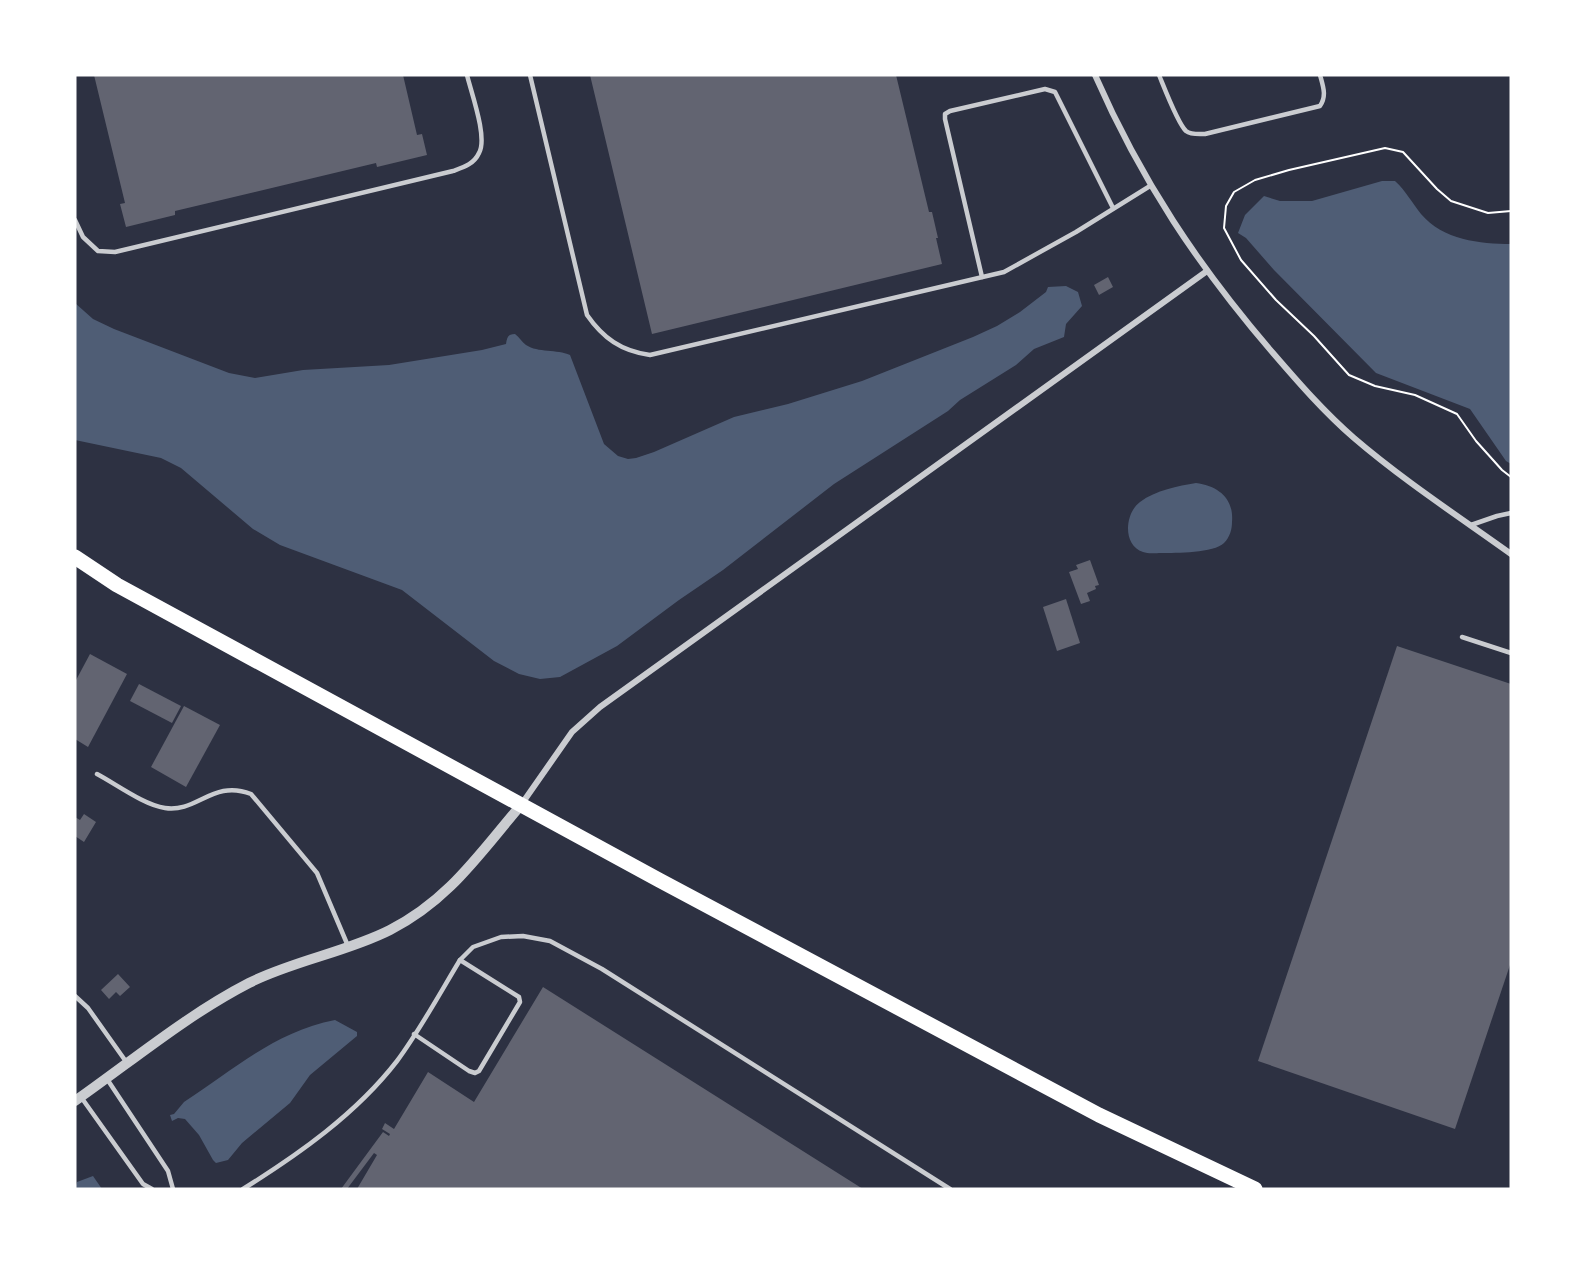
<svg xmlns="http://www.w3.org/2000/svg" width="1586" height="1264" font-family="Helvetica,sans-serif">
<rect width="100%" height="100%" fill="#2d3142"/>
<g fill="#4f5d75">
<path d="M1382 181H1395C1406 191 1412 203 1421 214 1443 240 1480 244 1511 244V464L1506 461 1470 409 1376 373 1274 270 1246 238 1238 233 1245 215 1264 196 1280 201H1312Z"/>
<path d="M1066 286 1078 292 1082 306 1066 324 1064 337 1034 349 1016 365 960 400 948 411 834 484 723 570 679 600 617 646 560 677 540 679 519 674 494 661 402 590 280 545 253 529 181 468 161 458 75 440V303L93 319 114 329 229 373 255 378 303 370 389 365 482 350 506 344C507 337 508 334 515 334 519 337 522 342 526 345 538 353 557 349 570 355L604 444 618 456 628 459 636 458 654 452 734 417 788 404 862 381 973 337 997 326 1020 312 1046 292 1048 287Z"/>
<path d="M1196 483C1218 486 1234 498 1232 522 1232 529 1230 537 1224 543 1214 553 1176 553 1161 553 1156 553 1148 554 1143 552 1122 545 1125 513 1140 502 1156 490 1178 486 1196 483Z"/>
<path d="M335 1020 357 1032V1036L310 1075 290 1103 242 1143 228 1160 216 1163 213 1160 199 1135 185 1119 178 1118 172 1121 170 1115 174 1114 184 1102C234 1070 274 1032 335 1020Z"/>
<polygon points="93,1176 102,1189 75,1189 77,1182"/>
</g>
<g fill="#626471">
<polygon points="94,75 403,75 417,135 422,134 427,155 377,167 376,163 175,211 175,215 126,227 120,204 125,203"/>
<polygon points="590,75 896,75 929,212 932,212 938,238 936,238 942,264 652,334"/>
<polygon points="1108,277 1113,287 1099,295 1094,285"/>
<polygon points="1090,560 1099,585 1095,586 1096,589 1087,593 1090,601 1081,604 1069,572 1078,569 1076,565"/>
<polygon points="1066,599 1080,643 1057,651 1043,607"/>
<polygon points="1397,646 1511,684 1511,962 1455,1129 1258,1061"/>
<polygon points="90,654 127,674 88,747 75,739 75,682"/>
<polygon points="139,684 181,706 172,723 130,701"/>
<polygon points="184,706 220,725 186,787 151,767"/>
<polygon points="84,814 96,822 84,842 75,836 75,817 80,820"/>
<polygon points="118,974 130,987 120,996 116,992 109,999 101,990"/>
<polygon points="543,987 863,1189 357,1189 377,1155 374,1153 347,1189 341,1189 383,1132 389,1136 390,1134 382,1129 385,1123 394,1129 428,1072 474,1102"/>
</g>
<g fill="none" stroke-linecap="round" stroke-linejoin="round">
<polyline stroke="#fff" stroke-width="2" points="1511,211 1488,213 1451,201 1437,189 1403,152 1385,148 1289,170 1255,180 1234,192 1226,206 1224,228 1241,260 1276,300 1314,336 1349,375 1375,386 1415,395 1457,414 1476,441 1502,470 1511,477"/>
<g stroke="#caccd0" stroke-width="4.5">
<path d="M530 75 587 315C603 338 621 351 650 355L1004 272 1076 232 1150 186"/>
<path d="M1159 75C1164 87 1178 124 1186 131 1191 135 1199 134 1205 134L1320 106C1327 96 1323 86 1320 75"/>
<path d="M75 220 83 237 98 251 115 252 453 171C464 167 474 164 479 153 488 138 471 92 467 75"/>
<polyline points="982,277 945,119 945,114 950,111 1045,89 1055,92 1113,208"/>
<polyline points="1471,525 1497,516 1511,513"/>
<polyline points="1462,637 1511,653"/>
<path d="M97 774C116 784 144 805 165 808 197 813 213 779 251 794L317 873 348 946"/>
<polyline points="460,960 473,947 501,937 523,936 550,941 602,969 950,1189"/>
<polyline points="75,996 88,1008 127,1063"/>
<polyline points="107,1079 168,1171 173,1189"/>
<polyline points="81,1097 143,1184 152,1189"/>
<path d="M243 1189C299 1154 356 1114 397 1061 420 1030 440 993 460 960L519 997 520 1002 479 1071 475 1073 469 1071 414 1034"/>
</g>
<g stroke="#caccd0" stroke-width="6">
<path d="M1095 75C1141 180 1198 266 1273 353 1298 382 1324 412 1354 438 1403 480 1458 516 1511 554"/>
<polyline points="521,805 572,732 600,707 1207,271"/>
</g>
<path stroke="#caccd0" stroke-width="10" d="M75 1101C132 1061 187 1015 249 983 292 961 347 952 390 930 449 900 479 854 521 805"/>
<polyline stroke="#fff" stroke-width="15" points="75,557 117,585 659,880 1099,1115 1255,1189"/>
</g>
<rect width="1586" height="1264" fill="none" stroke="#ffffff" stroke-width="153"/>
</svg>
